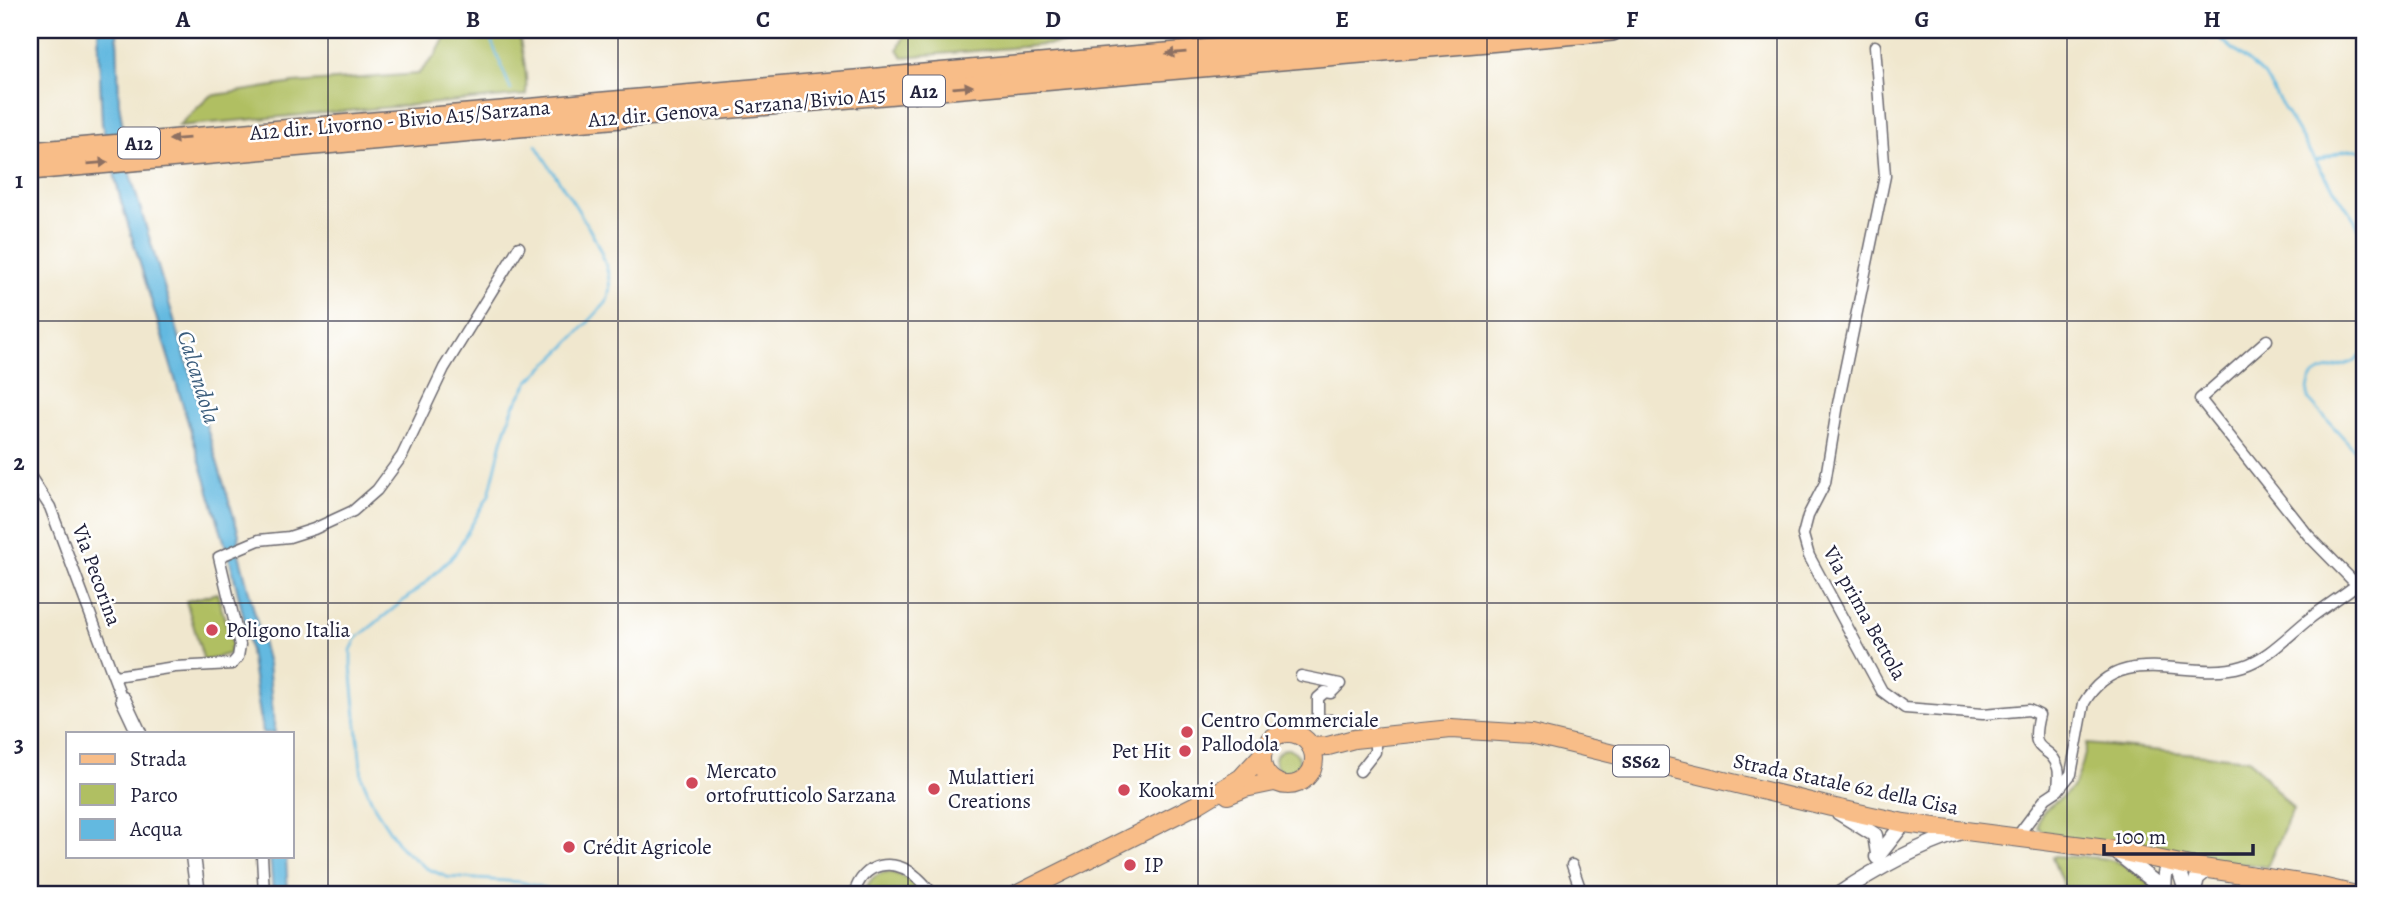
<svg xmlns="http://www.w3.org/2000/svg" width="2395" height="924" font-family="Alegreya,serif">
<rect width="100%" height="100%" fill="#fff"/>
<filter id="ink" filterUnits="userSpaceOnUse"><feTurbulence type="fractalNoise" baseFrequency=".0143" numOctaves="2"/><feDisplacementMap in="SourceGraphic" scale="14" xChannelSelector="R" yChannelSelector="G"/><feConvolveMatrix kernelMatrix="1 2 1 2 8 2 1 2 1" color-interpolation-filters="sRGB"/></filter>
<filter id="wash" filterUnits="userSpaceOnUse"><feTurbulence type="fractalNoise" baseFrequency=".00686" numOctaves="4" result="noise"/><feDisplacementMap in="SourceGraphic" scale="28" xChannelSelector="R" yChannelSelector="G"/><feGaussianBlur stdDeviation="1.57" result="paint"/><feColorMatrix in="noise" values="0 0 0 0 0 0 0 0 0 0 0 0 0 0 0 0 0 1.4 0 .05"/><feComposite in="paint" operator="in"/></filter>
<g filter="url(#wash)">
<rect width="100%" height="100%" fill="#f0e7ce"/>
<g fill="#b0bf62" stroke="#69704e" stroke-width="2">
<path d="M449 30H518C522 52 528 72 526 95L178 126 210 96 294 83 418 74 435 56Z"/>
<polygon points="907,30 1223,30 903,57 898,49"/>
<polygon points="217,593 233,647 229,648 231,653 204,661 186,601"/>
<path d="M2087 744 2249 759 2293 809 2267 867 2048 836 2038 827C2038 805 2063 802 2073 786 2081 773 2084 758 2087 744Z"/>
<circle cx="1287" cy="761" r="12"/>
<path d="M2055 856C2078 858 2106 854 2126 866 2139 874 2150 885 2162 894H2067L2052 858Z"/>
<path d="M889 872C905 876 912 881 922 894H864C869 880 874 873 889 872Z"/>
</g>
<g fill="#63b9e0" stroke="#426e8e" stroke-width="2">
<polygon points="98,30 117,30 119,103 130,174 239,534 238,550 268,664 275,733 263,733 246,627 231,564 121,201 102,124"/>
<polygon points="270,856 286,856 288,894 273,894"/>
</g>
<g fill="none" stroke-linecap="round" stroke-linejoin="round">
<g stroke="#63b9e0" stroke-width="2.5">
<polyline points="487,30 511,90"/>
<path d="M2210 30 2264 75 2315 161C2331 157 2351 143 2365 153"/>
<path d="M536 145C555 180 626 263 606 303L567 345 529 381 513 408 502 441 489 495 454 555 424 584 357 638 351 650V666L362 778 375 808 401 848 426 868 447 877 521 882 552 890 559 894"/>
<polyline points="2316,162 2355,220 2365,243"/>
<path d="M2365 351C2361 354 2357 360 2352 362 2331 372 2305 365 2308 399L2365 461"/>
</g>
</g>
</g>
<g filter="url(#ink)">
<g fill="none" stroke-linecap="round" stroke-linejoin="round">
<g stroke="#6a676e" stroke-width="13">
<g id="minor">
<path d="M1875 46 1885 176 1838 404 1825 483 1808 516 1803 535 1809 556 1882 691 1905 708 1983 714 2029 710 2039 715C2028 759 2050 741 2058 768 2060 775 2058 783 2058 790L2046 798 2016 838"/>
<polyline points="2267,340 2200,399 2308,535 2357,585"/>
<polyline points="30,476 50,507 119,691"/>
<polyline points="115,676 175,667 232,664 238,657 240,645 219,557 259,540 289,537 314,529 353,511 377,490 402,456 444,368 519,247"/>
<polyline points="1301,676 1340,684 1331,693 1325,692 1318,698 1318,717 1324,720 1331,720"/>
<polyline points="1360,771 1375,752 1375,737"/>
<path d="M2058 790 2071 774 2084 703C2121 639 2188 683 2243 666 2267 659 2289 635 2309 619 2327 605 2347 593 2365 578"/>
<polyline points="262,856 264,894"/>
<polyline points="1572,865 1582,894"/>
<path d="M854 894C863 862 894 856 918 878 924 883 928 889 933 894"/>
</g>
</g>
<g stroke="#6a676e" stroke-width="17">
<g id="tertiary">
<polyline points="123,699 139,733"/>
<polyline points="1838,812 1875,835 1878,854"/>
<polyline points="2115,851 2169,894"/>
<polyline points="193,856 198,894"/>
<polyline points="1877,857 1904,823"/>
<polyline points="2164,890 2165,873 2177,863 2187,894"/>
<path d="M1839 894C1877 868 1916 847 1961 832"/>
<polyline points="2193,894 2197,878 2208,869"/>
</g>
</g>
<g stroke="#6a676e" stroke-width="20">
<g id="primary">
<circle cx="1288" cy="759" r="26"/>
<polyline points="1311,747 1328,746 1354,739 1451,729 1531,734 1831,807 1904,823 2114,850 2190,866 2313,885 2352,894"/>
<polyline points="1228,795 1245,788 1274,782"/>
<polyline points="1018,894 1198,804 1241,778 1262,755"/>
</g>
</g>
<g stroke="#6a676e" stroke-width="24">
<g id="motorway">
<polyline points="30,153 1440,30"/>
<polyline points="30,169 1612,30"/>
</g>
</g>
<use href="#minor" stroke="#fff" stroke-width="10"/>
<use href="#tertiary" stroke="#fff" stroke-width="14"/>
<use href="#primary" stroke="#f8bd88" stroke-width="18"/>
<use href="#motorway" stroke="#f8bd88" stroke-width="21"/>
</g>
<defs><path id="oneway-solid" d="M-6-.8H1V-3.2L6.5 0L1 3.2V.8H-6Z" transform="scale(1.75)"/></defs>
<g fill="#8d7062">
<use href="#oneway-solid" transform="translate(1176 53) rotate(175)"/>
<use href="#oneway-solid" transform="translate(963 87) rotate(-5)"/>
<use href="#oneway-solid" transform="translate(179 139) rotate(175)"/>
<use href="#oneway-solid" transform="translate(98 163) rotate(-5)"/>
</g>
</g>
<path fill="none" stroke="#22223b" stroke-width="2" stroke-opacity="0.55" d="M328 30V894M618 30V894M908 30V894M1198 30V894M1487 30V894M1777 30V894M2067 30V894M30 321H2365M30 603H2365"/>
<g fill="#d1495b" stroke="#fff" stroke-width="2.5">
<circle cx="212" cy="630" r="7"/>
<circle cx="1187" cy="732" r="7"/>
<circle cx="1185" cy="751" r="7"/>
<circle cx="692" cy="783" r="7"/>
<circle cx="934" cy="789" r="7"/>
<circle cx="1124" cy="790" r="7"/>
<circle cx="569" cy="847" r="7"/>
<circle cx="1130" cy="865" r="7"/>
</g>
<g text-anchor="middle" stroke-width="5" stroke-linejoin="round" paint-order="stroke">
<g fill="#fff" stroke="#646476" stroke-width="2">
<rect x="903" y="75.5" width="42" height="31" rx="5"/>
<rect x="118" y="127.5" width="42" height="31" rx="5"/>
<rect x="1613" y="745.5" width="56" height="31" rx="5"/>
</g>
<g font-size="19" font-weight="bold" fill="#22223b">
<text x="924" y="98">A12</text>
<text x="139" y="150">A12</text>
<text x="1641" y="768">SS62</text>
</g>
<g font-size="21" fill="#22223b" stroke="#fff">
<text transform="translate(737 107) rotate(-5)" y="7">A12 dir. Genova - Sarzana/Bivio A15</text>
<text transform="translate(400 120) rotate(-5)" y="7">A12 dir. Livorno - Bivio A15/Sarzana</text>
<text transform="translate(97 575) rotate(70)" y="7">Via Pecorina</text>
<text transform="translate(1865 613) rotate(61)" y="7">Via prima Bettola</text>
<text transform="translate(1846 784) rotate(12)" y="7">Strada Statale 62 della Cisa</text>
</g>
<g font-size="21" fill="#22223b" stroke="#fff" text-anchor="start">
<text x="226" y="637">Poligono Italia</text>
<text x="1201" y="727">Centro Commerciale<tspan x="1201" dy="24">Pallodola</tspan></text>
<text x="1171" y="758" text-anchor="end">Pet Hit</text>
<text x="706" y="778">Mercato<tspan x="706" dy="24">ortofrutticolo Sarzana</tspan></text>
<text x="948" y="784">Mulattieri<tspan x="948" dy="24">Creations</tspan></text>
<text x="1138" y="797">Kookami</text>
<text x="583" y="854">Crédit Agricole</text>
<text x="1144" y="872">IP</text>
</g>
<g font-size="23" font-style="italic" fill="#3c5e7d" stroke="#fff">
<text transform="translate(199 377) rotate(73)" y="8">Calcandola</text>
</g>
</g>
<rect width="2395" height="924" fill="none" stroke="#fff" stroke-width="77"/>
<rect x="66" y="732" width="228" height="126" fill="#ffffff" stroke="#a7a7b1" stroke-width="2"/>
<rect x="80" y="754" width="35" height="10" fill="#f8bd88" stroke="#a7a7b1" stroke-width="2"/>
<text x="130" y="766" font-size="21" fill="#22223b">Strada</text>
<rect x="80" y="784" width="35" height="21" fill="#b0bf62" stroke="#a7a7b1" stroke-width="2"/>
<text x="130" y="802" font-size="21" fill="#22223b">Parco</text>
<rect x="80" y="819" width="35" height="21" fill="#63b9e0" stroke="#a7a7b1" stroke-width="2"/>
<text x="130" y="836" font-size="21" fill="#22223b">Acqua</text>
<path d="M2104 844v10h149v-10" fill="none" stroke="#22223b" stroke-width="3.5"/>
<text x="2115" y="844" font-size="21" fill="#22223b" stroke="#ffffff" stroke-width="5" paint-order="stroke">100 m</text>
<rect x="38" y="38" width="2318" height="848" fill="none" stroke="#22223b" stroke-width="2.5"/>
<g font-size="23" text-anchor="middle" font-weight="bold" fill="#22223b">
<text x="183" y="27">A</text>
<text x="473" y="27">B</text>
<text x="763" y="27">C</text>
<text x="1053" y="27">D</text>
<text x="1342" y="27">E</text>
<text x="1632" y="27">F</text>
<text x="1922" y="27">G</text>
<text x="2212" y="27">H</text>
<text x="19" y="188">1</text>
<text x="19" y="470">2</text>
<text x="19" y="752">3</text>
</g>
</svg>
